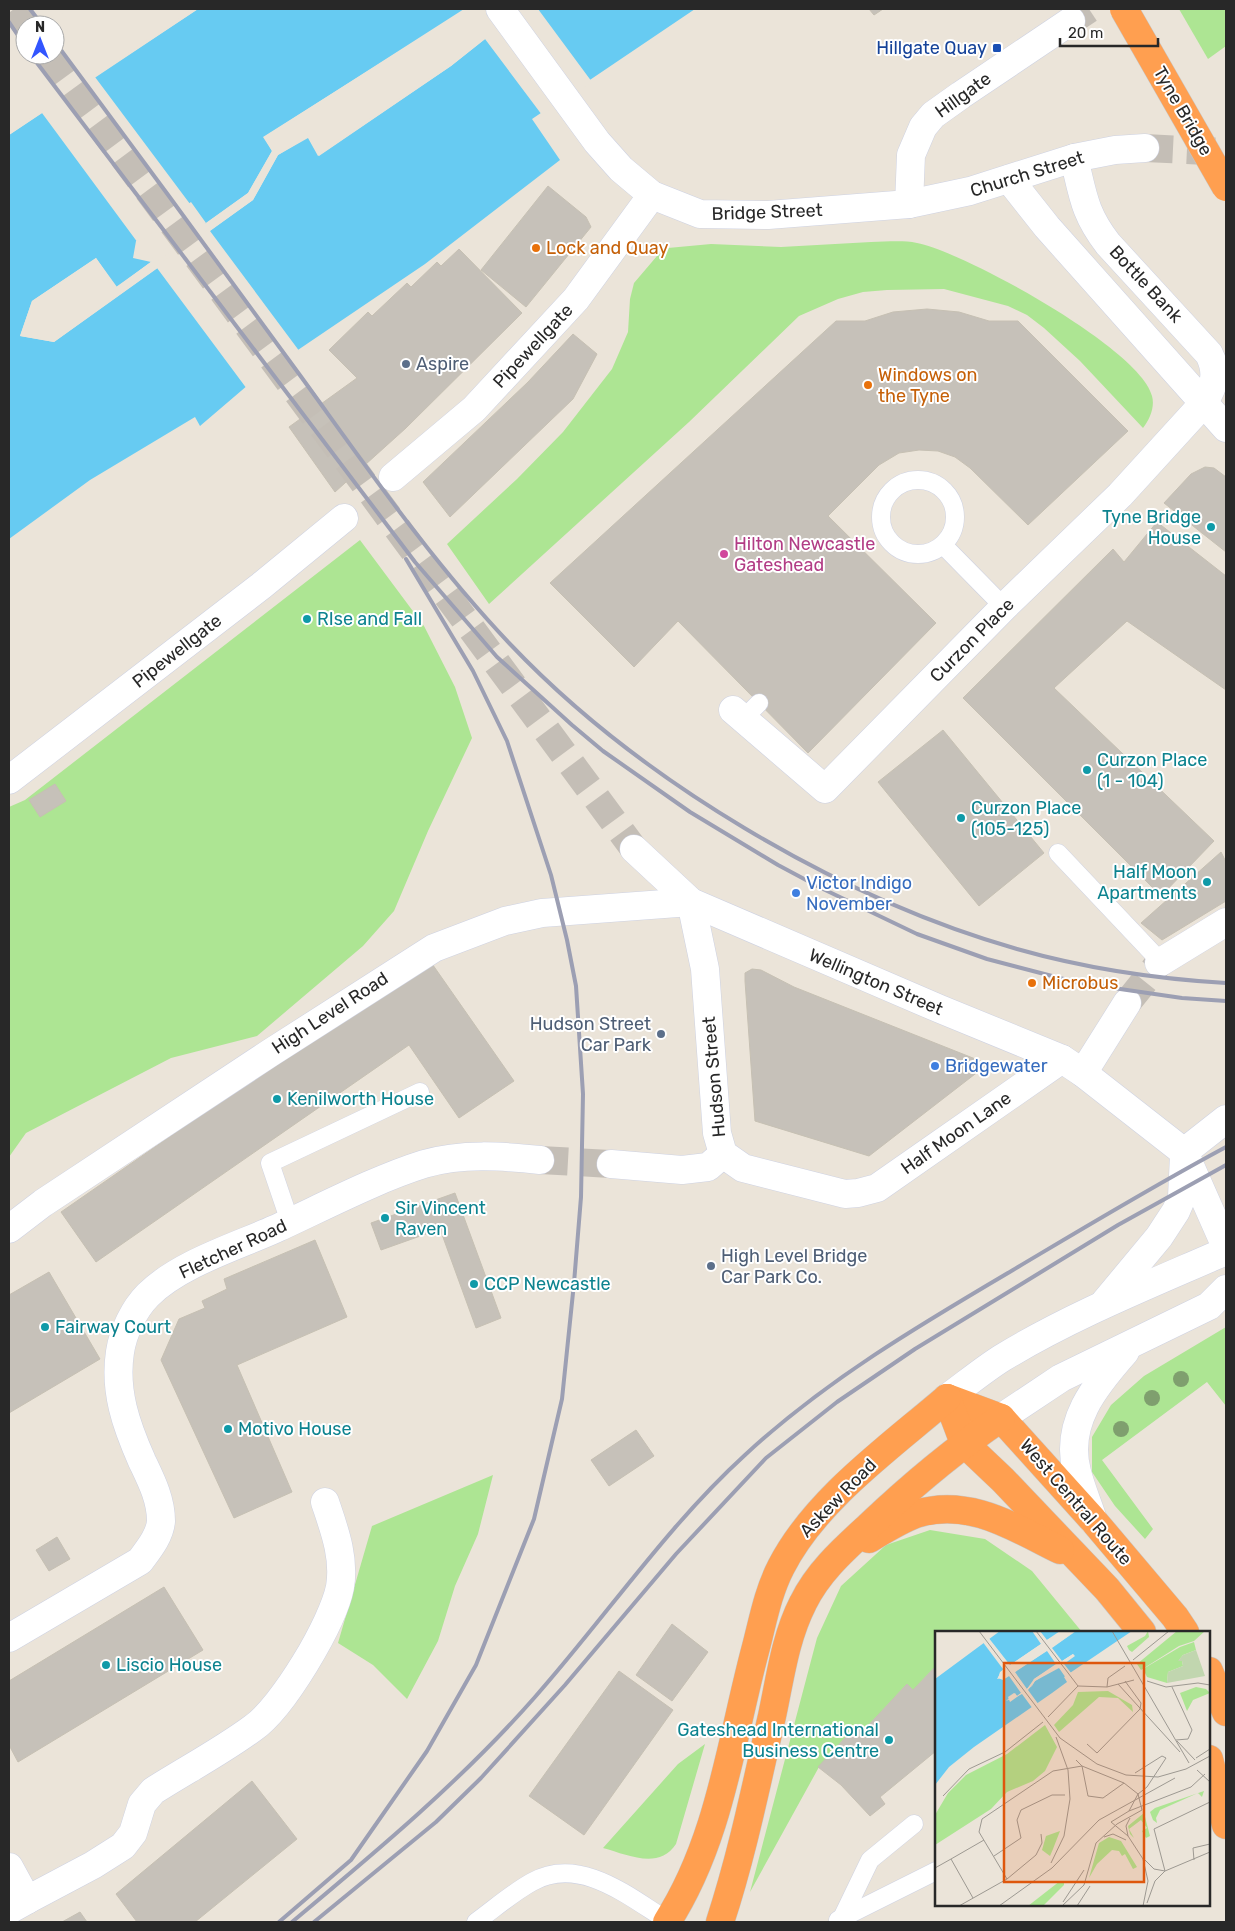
<svg xmlns="http://www.w3.org/2000/svg" width="1235" height="1931" font-family="Rubik,sans-serif">
<rect width="100%" height="100%" fill="#ebe4d9"/>
<g fill="#ade593">
<polygon points="1179,9 1226,9 1226,46 1208,59"/>
<path d="M871 242C886 242 902 240 917 243 964 252 1141 349 1152 396 1155 407 1150 419 1143 428L1080 361 1044 328 1027 315 1008 306 944 289 887 290 863 292 838 299 799 316 689 422 489 604 447 544 517 479 563 432 612 369 628 332 630 299 634 283 657 256 668 248 711 244 781 247Z"/>
<polygon points="360,540 424,626 455,687 472,738 428,831 394,911 363,946 257,1036 171,1058 26,1133 9,1157 9,807 25,800"/>
<polygon points="1226,1327 1226,1406 1207,1382 1102,1460 1153,1529 1145,1539 1115,1506 1092,1472 1092,1437 1111,1405 1144,1376"/>
<polygon points="493,1475 478,1534 455,1586 438,1641 407,1699 373,1665 338,1643 372,1526"/>
<polygon points="930,1530 985,1539 1032,1571 1082,1632 936,1632 936,1666 913,1690 907,1684 864,1730 857,1724 819,1767 750,1892 817,1638 841,1586 886,1545"/>
<path d="M705 1744 676 1844C659 1870 628 1855 603 1848L678 1764Z"/>
</g>
<path fill="#67cbf2" fill-rule="evenodd" d="M198 9H464L264 137 272 151 248 193 116 287 96 258 32 301 20 336 54 342 253 200 278 155 308 137 319 156 451 66 523 9H695L532 119 560 160 425 264 255 379 200 426 195 417 90 480 9 539V135ZM191 202 206 223 151 262 133 258 136 241Z"/>
<g fill="#ebe4d9">
<polygon points="9,9 44,9 52,19 69,9 47,25 25,25 25,40 9,50"/>
<polygon points="193,9 198,9 95,77 205,224 248,193 272,151 263,137 466,9 267,138 274,152 250,195 118,289 114,289 95,261 34,302 24,334 53,340 252,198 277,153 308,135 319,153 450,64 519,9 538,9 592,82 542,115 485,39 451,66 318,156 308,138 278,155 253,200 210,231 300,352 247,389 157,268 54,342 20,336 32,301 96,258 117,287 152,261 151,259 202,222 190,205 138,243 42,113 9,135 9,132"/>
</g>
<g fill="#c6c1b9" stroke="#c6c0b3">
<polygon points="869,9 883,9 874,15"/>
<polygon points="548,186 586,217 591,227 526,307 481,270"/>
<polygon points="459,249 522,313 406,428 335,492 289,427 357,378 329,350 368,312 372,316 407,283 411,287 437,262 441,266"/>
<polygon points="927,309 959,312 989,321 1018,321 1128,431 1028,525 970,468 955,457 938,451 919,450 899,453 879,465 828,516 936,623 808,753 678,621 634,667 550,583 836,321 865,321 893,312"/>
<polygon points="573,334 597,354 573,399 450,517 423,482 528,382"/>
<polygon points="1205,467 1214,468 1226,477 1226,552 1164,503 1191,474"/>
<polygon points="1157,522 1226,576 1226,690 1127,621 1054,688 1214,841 1161,896 963,698 1113,549 1124,562"/>
<polygon points="943,730 1044,853 979,906 878,782"/>
<polygon points="55,784 66,801 40,817 29,800"/>
<polygon points="1221,852 1226,862 1226,901 1162,940 1141,923"/>
<polygon points="428,958 514,1081 459,1118 409,1045 96,1262 61,1212"/>
<polygon points="752,969 761,970 794,987 988,1064 869,1156 755,1121 745,981 745,973"/>
<polygon points="455,1193 501,1318 476,1328 440,1229 381,1250 371,1223"/>
<polygon points="315,1240 347,1317 237,1365 292,1492 234,1518 161,1360 179,1319 205,1308 202,1301 227,1289 224,1279"/>
<polygon points="49,1272 100,1359 9,1413 9,1295"/>
<polygon points="636,1430 654,1456 609,1486 591,1460"/>
<polygon points="57,1537 70,1559 49,1571 36,1550"/>
<polygon points="164,1587 203,1650 18,1762 9,1745 9,1681"/>
<polygon points="672,1624 708,1652 672,1701 636,1675"/>
<polygon points="936,1666 936,1751 880,1797 885,1804 870,1816 841,1785 818,1767 858,1724 864,1730 907,1684 913,1690"/>
<polygon points="619,1671 673,1710 584,1835 529,1796"/>
<polygon points="252,1781 297,1839 195,1922 137,1922 116,1894"/>
<polygon points="80,1912 87,1922 62,1922"/>
</g>
<g fill="none" stroke-linecap="round" stroke-linejoin="round">
<g stroke="#c4beb6" stroke-width="28" stroke-dasharray="28 14" stroke-linecap="butt">
<polyline points="14,9 26,25"/>
<polyline points="1071,21 1089,9"/>
<polyline points="48,55 634,849"/>
<polyline points="1127,1003 1159,963"/>
<polyline points="540,1160 611,1164"/>
</g>
<polyline stroke="#c4beb6" stroke-width="28" stroke-dasharray="28 14" stroke-linecap="butt" points="1145,148 1226,152"/>
<g stroke="#ced2e2" stroke-width="19">
<g id="lane">
<circle cx="918" cy="517" r="37"/>
<polyline points="943,545 1004,607"/>
<polyline points="743,719 759,703"/>
<polyline points="1058,853 1161,962"/>
<polyline points="290,1222 270,1163 420,1092"/>
<polyline points="842,1918 870,1860 914,1824"/>
<polyline points="838,1920 936,1871"/>
<path d="M476 1922C494 1909 512 1893 532 1882 580 1855 629 1897 668 1921"/>
</g>
</g>
<g stroke="#ced2e2" stroke-width="29">
<g id="street">
<polyline points="1009,179 1047,227 1226,428"/>
<polyline points="909,204 911,155 923,127 933,115 961,95 1071,21"/>
<polyline points="393,477 474,409 576,299 652,195"/>
<path d="M733 710 825 789 1004 607 1120 495 1203 404C1214 386 1219 374 1209 354L1108 244C1084 213 1083 195 1074 158"/>
<polyline points="9,780 261,586 344,518"/>
<polyline points="634,849 691,902 940,1009 1062,1059 1083,1073 1184,1152 1226,1247"/>
<polyline points="691,902 705,969 717,1133 723,1154 743,1168 845,1194 858,1193 877,1188 1062,1059"/>
<polyline points="1159,963 1226,922"/>
<polyline points="1083,1073 1127,1003"/>
<polyline points="1184,1152 1226,1119"/>
<polyline points="611,1164 682,1170 708,1167 723,1154"/>
<polyline points="9,1229 43,1203 270,1053 434,948 505,921 542,913 691,902"/>
<polyline points="1105,1302 1159,1237 1176,1211 1182,1197 1184,1156"/>
<path d="M947 1398C965 1385 983 1370 1002 1358 1073 1315 1151 1284 1226 1251"/>
<polyline points="1001,1418 1061,1378 1209,1306 1226,1289"/>
<path d="M1093 1520C1088 1504 1081 1488 1077 1472 1064 1423 1095 1386 1125 1352"/>
<path d="M9 1638 140 1561C148 1550 160 1536 161 1521 161 1499 151 1480 142 1461 126 1425 114 1391 120 1352 123 1332 134 1309 148 1295 179 1264 235 1247 275 1229 321 1208 376 1179 424 1164 462 1153 502 1156 540 1160"/>
<polyline points="9,1867 27,1900 9,1910"/>
<path d="M27 1900 93 1865 123 1846 133 1833 142 1804 153 1791C186 1770 222 1751 253 1728 283 1707 333 1623 340 1587 345 1557 334 1529 325 1502"/>
</g>
</g>
<g stroke="#ced2e2" stroke-width="29">
<polyline id="secondary" points="500,9 597,142 621,169 652,195 700,214 768,215 909,204 970,191 1074,158 1115,150 1145,148"/>
</g>
<g stroke="#c7c7c7" stroke-width="29">
<g id="highway">
<polyline points="947,1398 1001,1418 1093,1520 1175,1617 1185,1632"/>
<polyline points="947,1398 964,1443 1003,1480 1107,1589 1142,1632"/>
<path d="M869 1539C884 1530 900 1520 916 1514 969 1497 1015 1528 1060 1550"/>
<polyline points="1209,1671 1226,1712"/>
<polyline points="1209,1759 1226,1825"/>
<path d="M667 1922C720 1840 731 1740 756 1647 763 1620 768 1592 781 1567 815 1500 890 1447 947 1398"/>
<path d="M720 1922C742 1855 756 1786 772 1716 780 1679 785 1638 803 1603 818 1572 844 1549 869 1526 910 1487 954 1450 1001 1418"/>
</g>
</g>
<use href="#lane" stroke="#fff" stroke-width="18"/>
<use href="#street" stroke="#fff" stroke-width="28"/>
<use href="#secondary" stroke="#fff" stroke-width="28"/>
<use href="#highway" stroke="#ff9f50" stroke-width="28"/>
<g stroke="#9c9fb3" stroke-width="4">
<polyline points="30,9 42,25"/>
<polyline points="9,22 25,46"/>
<path d="M55 42C138 154 220 265 302 378 368 469 432 562 510 644 638 779 838 898 1017 949 1084 968 1157 979 1226 983"/>
<polyline points="31,55 415,562 497,657 572,725 603,751 690,812 778,865 821,888 917,934 987,959 1079,983 1182,998 1226,1001"/>
<polyline points="279,1922 351,1860 427,1751 476,1665 534,1519 562,1399 574,1283 581,1197 583,1094 576,986 567,940 551,875 507,741 473,671 406,559"/>
<path d="M292 1922C377 1851 462 1780 535 1697 605 1618 667 1526 745 1455 827 1379 923 1323 1018 1267 1087 1226 1155 1185 1226 1147"/>
<polyline points="314,1922 436,1822 481,1778 565,1685 676,1554 766,1458 837,1402 915,1349 1118,1225 1226,1165"/>
</g>
<g stroke="#c7c7c7" stroke-width="29" stroke-linecap="butt">
<polyline id="highway-bridge" points="1124,9 1226,187"/>
</g>
<use href="#highway-bridge" stroke="#ff9f50" stroke-width="28"/>
</g>
<g fill="#7f9f6e">
<circle cx="1181" cy="1379" r="8"/>
<circle cx="1152" cy="1398" r="8"/>
<circle cx="1121" cy="1429" r="8"/>
</g>
<rect fill="#1a4fb4" stroke="#fff" stroke-width="2" x="992" y="43" width="10" height="10" rx="2.5"/>
<g fill="#e8710a" stroke="#fff" stroke-width="2">
<circle cx="536" cy="248" r="5"/>
<circle cx="868" cy="385" r="5"/>
<circle cx="1032" cy="983" r="5"/>
</g>
<g fill="#5c6f8a" stroke="#fff" stroke-width="2">
<circle cx="406" cy="364" r="5"/>
<circle cx="661" cy="1034" r="5"/>
<circle cx="711" cy="1266" r="5"/>
</g>
<g fill="#0f9aa8" stroke="#fff" stroke-width="2">
<circle cx="1211" cy="527" r="5"/>
<circle cx="307" cy="619" r="5"/>
<circle cx="1087" cy="770" r="5"/>
<circle cx="961" cy="818" r="5"/>
<circle cx="1207" cy="882" r="5"/>
<circle cx="277" cy="1099" r="5"/>
<circle cx="385" cy="1218" r="5"/>
<circle cx="474" cy="1284" r="5"/>
<circle cx="45" cy="1327" r="5"/>
<circle cx="228" cy="1429" r="5"/>
<circle cx="106" cy="1665" r="5"/>
<circle cx="889" cy="1740" r="5"/>
</g>
<circle fill="#d1479c" stroke="#fff" stroke-width="2" cx="724" cy="554" r="5"/>
<g fill="#3f7fe0" stroke="#fff" stroke-width="2">
<circle cx="796" cy="893" r="5"/>
<circle cx="935" cy="1066" r="5"/>
</g>
<g text-anchor="middle" stroke-width="4" stroke-linejoin="round" paint-order="stroke">
<g font-size="18" fill="#164399" stroke="#fff" text-anchor="end">
<text x="987" y="54">Hillgate Quay</text>
</g>
<g font-size="18" fill="#282828" stroke="#fff">
<text transform="translate(963 95) rotate(-36)" y="6">Hillgate</text>
<text transform="translate(1183 111) rotate(60)" y="6">Tyne Bridge</text>
<text transform="translate(1027 174) rotate(-17)" y="6">Church Street</text>
<text transform="translate(767 212) rotate(-2)" y="6">Bridge Street</text>
<text transform="translate(1146 284) rotate(47)" y="6">Bottle Bank</text>
<text transform="translate(533 346) rotate(-47)" y="6">Pipewellgate</text>
<text transform="translate(972 640) rotate(-45)" y="6">Curzon Place</text>
<text transform="translate(177 651) rotate(-38)" y="6">Pipewellgate</text>
<text transform="translate(876 982) rotate(23)" y="6">Wellington Street</text>
<text transform="translate(330 1013) rotate(-33)" y="6">High Level Road</text>
<text transform="translate(714 1077) rotate(-95)" y="6">Hudson Street</text>
<text transform="translate(956 1133) rotate(-35)" y="6">Half Moon Lane</text>
<text transform="translate(233 1249) rotate(-25)" y="6">Fletcher Road</text>
<text transform="translate(838 1498) rotate(-46)" y="6">Askew Road</text>
<text transform="translate(1076 1502) rotate(49)" y="6">West Central Route</text>
</g>
<g font-size="18" fill="#c56008" stroke="#fff" text-anchor="start">
<text x="546" y="254">Lock and Quay</text>
<text x="878" y="381">Windows on<tspan x="878" dy="21">the Tyne</tspan></text>
<text x="1042" y="989">Microbus</text>
</g>
<g font-size="18" fill="#4e5e75" stroke="#fff" text-anchor="start">
<text x="416" y="370">Aspire</text>
<text x="651" y="1030" text-anchor="end">Hudson Street<tspan x="651" dy="21">Car Park</tspan></text>
<text x="721" y="1262">High Level Bridge<tspan x="721" dy="21">Car Park Co.</tspan></text>
</g>
<g font-size="18" fill="#0d838f" stroke="#fff" text-anchor="start">
<text x="1201" y="523" text-anchor="end">Tyne Bridge<tspan x="1201" dy="21">House</tspan></text>
<text x="317" y="625">RIse and Fall</text>
<text x="1097" y="766">Curzon Place<tspan x="1097" dy="21">(1 - 104)</tspan></text>
<text x="971" y="814">Curzon Place<tspan x="971" dy="21">(105-125)</tspan></text>
<text x="1197" y="878" text-anchor="end">Half Moon<tspan x="1197" dy="21">Apartments</tspan></text>
<text x="287" y="1105">Kenilworth House</text>
<text x="395" y="1214">Sir Vincent<tspan x="395" dy="21">Raven</tspan></text>
<text x="484" y="1290">CCP Newcastle</text>
<text x="55" y="1333">Fairway Court</text>
<text x="238" y="1435">Motivo House</text>
<text x="116" y="1671">Liscio House</text>
<text x="879" y="1736" text-anchor="end">Gateshead International<tspan x="879" dy="21">Business Centre</tspan></text>
</g>
<g font-size="18" fill="#b23c85" stroke="#fff" text-anchor="start">
<text x="734" y="550">Hilton Newcastle<tspan x="734" dy="21">Gateshead</tspan></text>
</g>
<g font-size="18" fill="#366cbe" stroke="#fff" text-anchor="start">
<text x="806" y="889">Victor Indigo<tspan x="806" dy="21">November</tspan></text>
<text x="945" y="1072">Bridgewater</text>
</g>
</g>
<g transform="translate(935 1631)">
<rect width="275" height="275" fill="#ebe4d9"/>
<path d="M213 0 214 6 197 21 194 19 192 15 210 5ZM242 0H270L259 10 244 15 206 39 202 33ZM259 11 261 19 248 24 244 29 247 30 248 35 233 41 232 52 212 46 208 38 245 16ZM261 56 271 58 275 62 258 69 252 80 245 62ZM173 60 197 74 198 81 183 67 164 66 124 101 119 94 138 74 143 61ZM110 94 122 116 110 140 98 150 72 161 56 178 0 214V184L13 162 31 144 72 123ZM269 160 267 166 263 162 225 179 221 187 222 192 218 189 215 181 220 177ZM209 182 215 205 211 207 207 200 212 197 206 189 194 198 199 207 195 203 193 195ZM125 200 118 218 115 225 107 219 111 205ZM174 206 186 210 202 236 198 238 190 223 187 225 184 220 177 219 162 233 154 247 164 212ZM125 250H129V254L108 275H93Z" fill="#ade593"/>
<path d="M261 19 270 45 232 52 233 41 248 35 247 30H243L248 24Z" fill="#c1d6af"/>
<path d="M65 0H125L65 41 63 47 68 49 141 0H197L129 46 132 51 117 62 39 116 14 136 0 154V48ZM138 23 139 25 100 50 97 55 75 71 73 66 79 62 82 65 97 54 99 48Z" fill="#67cbf2" fill-rule="evenodd"/>
<path d="M97 0H105L112 9 128 0 66 46 141 0 117 17 127 30 138 23 140 25 129 33 137 43 131 47 124 37 100 50 93 59 104 74 98 78 87 63 71 70 80 62 82 65 86 62 74 45 62 48 68 38 47 10 53 6 75 34 106 13ZM112 20 121 33 99 48 92 58 80 41Z" fill="#ebe4d9" fill-rule="evenodd"/>
<path fill="none" stroke="#9d9992" stroke-width="1" d="M44 0 125 107 162 133 191 144 223 146 251 138 275 125M101 0 143 55 172 56 199 49M177 0 254 132M198 29 234 0M190 50 206 72 205 78M212 50 231 56 263 52 275 54M183 53 245 121M172 56 173 47 190 35M237 56 257 99 253 108 241 109M113 86 143 55M242 110 260 129M152 113 162 122 205 78M261 127 275 118M141 129 147 135 189 152 203 163 207 179 182 193M147 135 153 165 168 167 189 152M262 139 275 151M200 142 227 125 231 127 212 156 203 163M8 165 34 138 70 121 108 91M194 180 203 163M176 191 194 180 256 156 270 143M176 191 193 205 208 228 213 250 208 275M193 205 191 195 195 187M169 206 178 203 191 209M59 225 86 207 82 189 86 179 117 164H130M209 228 219 238 230 240M259 229 258 217 275 213M116 232 129 205 135 168 133 139 121 106M0 237 16 228M230 240 219 198 275 171M72 248 101 224 107 212 106 203M38 267 16 228 49 209M128 271 149 239M212 272 220 250 230 240 275 221M24 275 72 248 44 201 47 188 118 140 147 135M64 275 117 237 164 189 240 147M127 275 149 254 161 212 182 193M142 275 155 255"/>
<path fill="#de570d" fill-opacity="0.15" stroke="#de570d" stroke-width="2.5" d="M69 32H209V251H69Z"/>
<rect width="275" height="275" fill="none" stroke="#282828" stroke-width="2.5"/>
</g>
<rect width="1235" height="1931" fill="none" stroke="#282828" stroke-width="20"/>
<g transform="translate(40 40)"><circle r="24" fill="#ffffff" stroke="#a9a9a9"/>
<path d="M0-4L9 19L0 12L-9 19Z" fill="#3255ff"/>
<text y="-8" font-size="14" font-weight="bold" text-anchor="middle" fill="#282828">N</text>
</g>
<path d="M1060 38v8h98v-8" fill="none" stroke="#282828" stroke-width="2.5"/>
<text x="1068" y="38" font-size="15" fill="#282828" stroke="#ffffff" stroke-width="4" paint-order="stroke">20 m</text>
</svg>
